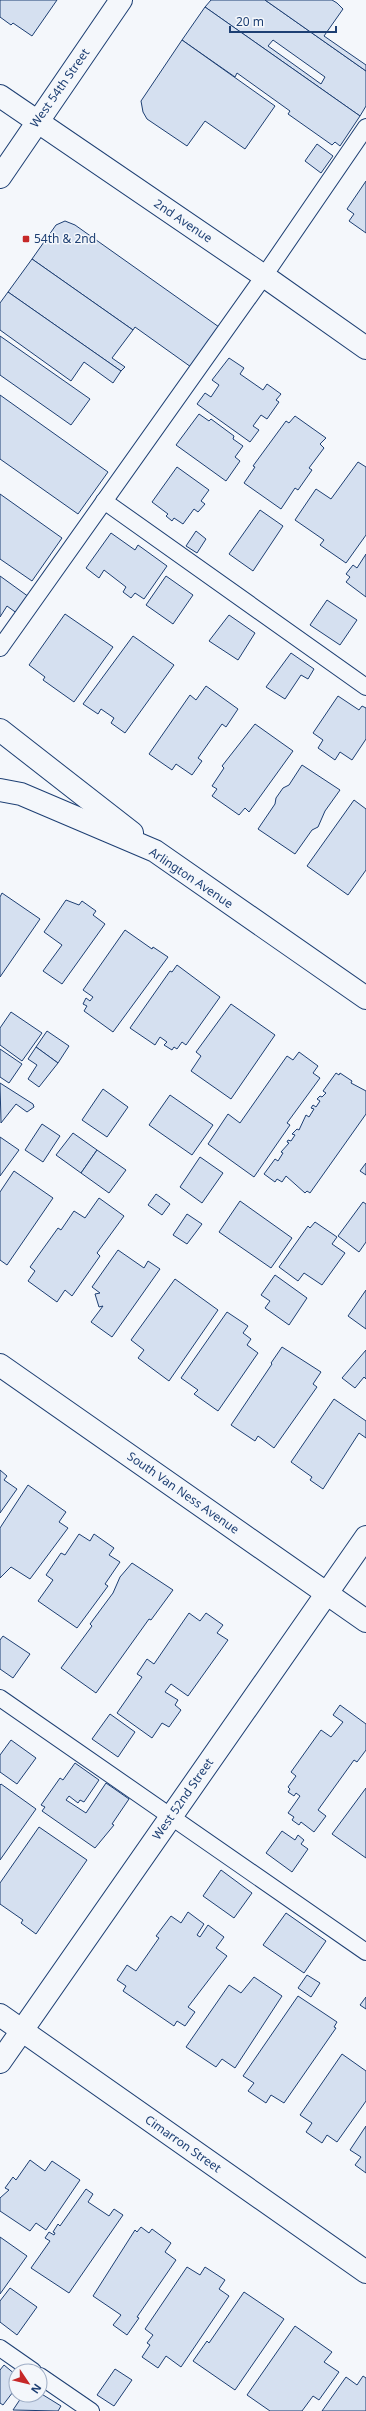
<svg xmlns="http://www.w3.org/2000/svg" width="366" height="2411" font-family="'Noto Sans',sans-serif">
<rect width="100%" height="100%" fill="#f4f7fb"/>
<g fill="#d5e0f0" stroke="#1d3f73" fill-rule="evenodd">
<polygon points="0,0 57,0 32,36 13,23 11,25 0,17"/>
<path d="M211 0H265L366 71V106L360 116 205 7ZM273 40 325 77 321 84 268 46Z"/>
<polygon points="265,0 332,0 337,3 343,9 324,36 366,65 366,71"/>
<polygon points="205,7 360,116 340,146 335,142 332,145 288,114 290,111 237,73 235,77 182,40"/>
<polygon points="182,40 275,106 245,149 205,121 187,146 147,119 143,112 141,101"/>
<polygon points="317,144 333,156 321,173 305,161"/>
<polygon points="366,181 366,233 349,221 354,214 347,209"/>
<polygon points="65,221 75,225 219,327 191,367 135,327 133,330 32,259 56,225"/>
<polygon points="32,259 133,330 112,358 125,367 121,371 8,292"/>
<polygon points="8,292 121,371 113,383 84,362 71,381 0,330 0,303"/>
<polygon points="0,336 90,399 71,425 0,375"/>
<polygon points="229,358 244,368 240,374 263,390 267,384 281,394 276,400 279,402 267,419 261,415 253,426 259,430 250,442 197,404 205,393 211,397 219,385 212,380"/>
<polygon points="0,395 108,472 78,514 0,459"/>
<polygon points="199,414 209,421 211,419 234,436 233,439 243,446 235,457 240,461 226,481 176,445"/>
<polygon points="295,416 326,438 320,444 324,448 309,468 312,470 298,490 295,488 281,509 244,483 255,467 253,466 286,421 289,423"/>
<polygon points="358,462 366,467 366,535 346,563 320,545 324,540 295,520 316,489 331,499"/>
<polygon points="177,467 209,490 201,501 205,504 198,512 194,509 183,524 174,518 172,521 166,516 168,514 152,502"/>
<polygon points="0,494 62,538 32,581 0,559"/>
<polygon points="260,510 283,526 253,571 229,554"/>
<polygon points="196,531 206,539 197,553 186,546"/>
<polygon points="111,533 135,550 138,545 167,566 144,599 135,593 131,598 123,592 126,587 104,570 99,578 86,568"/>
<polygon points="366,554 366,597 346,582 350,577 346,574 353,565 357,568"/>
<polygon points="0,576 29,597 18,614 7,606 0,617"/>
<polygon points="166,576 193,595 173,624 146,605"/>
<polygon points="327,600 357,620 340,645 310,625"/>
<polygon points="65,614 113,647 74,702 43,680 45,677 29,665"/>
<polygon points="229,615 255,633 238,660 209,641"/>
<polygon points="133,636 174,665 125,733 111,723 114,718 101,709 98,714 83,704"/>
<polygon points="291,653 314,669 308,679 301,675 285,699 266,687"/>
<polygon points="206,686 238,709 226,727 222,724 198,758 202,761 192,775 176,764 172,770 149,754 190,695 196,700"/>
<polygon points="338,696 359,710 362,706 366,708 366,739 352,760 340,752 335,760 318,748 323,740 313,733"/>
<polygon points="255,724 293,751 249,812 245,808 239,815 212,796 217,789 212,786 224,768 222,766"/>
<polygon points="302,765 340,790 325,811 318,827 312,830 295,854 258,829 275,804 276,798 283,788 289,785"/>
<polygon points="354,800 366,809 366,870 348,895 307,866"/>
<polygon points="2,893 40,919 0,977 0,897"/>
<polygon points="66,900 79,905 82,901 96,911 93,915 105,924 62,984 43,971 62,945 44,932"/>
<polygon points="125,930 152,949 153,947 168,957 113,1032 84,1011 87,1006 83,1004 86,998 90,1001 93,997 83,990"/>
<polygon points="177,965 220,997 186,1045 182,1042 177,1049 174,1047 172,1050 164,1045 167,1042 160,1037 155,1045 130,1028 170,971 172,972"/>
<polygon points="231,1004 275,1035 231,1099 191,1071 201,1056 196,1052"/>
<polygon points="11,1012 42,1033 22,1061 0,1045 0,1028"/>
<polygon points="47,1031 69,1046 58,1063 36,1047"/>
<polygon points="36,1047 58,1063 39,1087 28,1079 37,1065 28,1059"/>
<polygon points="0,1049 22,1064 9,1083 0,1077"/>
<polygon points="299,1052 318,1066 313,1073 320,1078 287,1123 290,1125 254,1177 208,1144 228,1114 240,1123 287,1056 293,1060"/>
<polygon points="336,1073 339,1075 340,1073 352,1081 351,1083 366,1091 366,1114 310,1193 307,1191 305,1193 286,1176 282,1182 277,1179 275,1182 264,1174 275,1159 278,1161 283,1153 281,1152 289,1143 287,1142 288,1140 291,1141 295,1135 292,1134 297,1129 299,1130 306,1115 309,1117 314,1109 311,1108 313,1105 316,1107 320,1101 317,1099 320,1096 322,1097 326,1093 323,1091"/>
<polygon points="0,1083 33,1104 34,1107 27,1112 16,1104 1,1123"/>
<polygon points="103,1089 128,1107 107,1137 82,1120"/>
<polygon points="170,1095 213,1125 192,1155 149,1125"/>
<polygon points="42,1124 60,1136 43,1162 25,1150"/>
<polygon points="73,1133 97,1150 81,1173 56,1155"/>
<polygon points="0,1137 19,1150 0,1176"/>
<polygon points="97,1150 126,1170 109,1193 81,1173"/>
<polygon points="200,1157 223,1173 202,1203 180,1187"/>
<polygon points="366,1163 366,1175 360,1171"/>
<polygon points="14,1171 53,1198 7,1265 0,1260 0,1192"/>
<polygon points="156,1194 170,1204 162,1215 148,1205"/>
<polygon points="99,1198 124,1216 97,1253 100,1256 72,1296 65,1290 57,1302 28,1281 35,1271 30,1267 58,1228 61,1230 74,1211 85,1218"/>
<polygon points="240,1201 292,1238 271,1268 219,1232"/>
<polygon points="363,1202 366,1204 366,1242 359,1252 338,1236"/>
<polygon points="187,1214 202,1224 187,1244 173,1235"/>
<polygon points="315,1222 337,1237 332,1244 345,1253 322,1285 304,1273 298,1281 279,1267 308,1226 310,1228"/>
<polygon points="118,1250 144,1268 148,1261 160,1269 112,1337 91,1322 103,1306 99,1307 95,1294 100,1293 92,1287"/>
<polygon points="275,1275 307,1298 289,1325 265,1308 270,1301 261,1295"/>
<polygon points="175,1279 218,1310 169,1381 138,1358 144,1350 131,1340"/>
<polygon points="366,1290 366,1329 348,1316"/>
<polygon points="227,1312 248,1326 243,1333 251,1339 247,1345 258,1353 218,1411 194,1394 198,1390 181,1378"/>
<polygon points="282,1347 321,1372 313,1384 317,1387 274,1448 258,1436 255,1441 231,1425 272,1364 271,1363"/>
<polygon points="366,1350 366,1379 364,1377 355,1388 342,1378"/>
<polygon points="334,1399 366,1421 366,1438 359,1433 323,1489 310,1480 312,1477 291,1462"/>
<polygon points="0,1470 7,1476 4,1480 17,1489 0,1513"/>
<polygon points="28,1485 66,1512 59,1522 68,1528 30,1579 11,1567 0,1578 0,1528"/>
<polygon points="79,1534 90,1541 94,1534 114,1548 109,1555 120,1562 105,1584 108,1586 77,1628 38,1601 53,1580 46,1575 61,1553 65,1555"/>
<polygon points="132,1563 173,1590 151,1620 149,1619 96,1693 61,1668 92,1626 90,1624 113,1593 120,1577"/>
<polygon points="189,1613 200,1621 206,1613 223,1625 217,1633 228,1640 188,1696 171,1684 165,1692 178,1700 175,1705 181,1710 169,1727 162,1723 152,1738 117,1713 142,1677 137,1674 147,1659 154,1664"/>
<polygon points="3,1636 30,1654 13,1678 0,1669 0,1640"/>
<polygon points="340,1705 366,1724 366,1750 357,1762 354,1760 318,1810 326,1816 314,1832 301,1822 299,1825 292,1820 294,1817 288,1813 300,1796 296,1793 294,1796 288,1792 290,1789 288,1787 296,1776 291,1772 321,1730 331,1737 343,1722 333,1715"/>
<polygon points="110,1714 135,1732 118,1757 92,1739"/>
<polygon points="11,1740 36,1758 17,1784 0,1772 0,1755"/>
<polygon points="75,1763 99,1780 84,1802 80,1800 78,1803 69,1796 66,1800 86,1813 106,1783 129,1799 112,1824 114,1825 95,1848 42,1811 45,1807 41,1805 60,1778 63,1780"/>
<polygon points="1,1784 36,1809 0,1860 0,1785"/>
<polygon points="366,1788 366,1858 332,1834"/>
<polygon points="39,1827 87,1860 36,1934 21,1923 23,1920 0,1904 0,1883"/>
<polygon points="282,1831 295,1840 298,1835 304,1840 301,1844 308,1849 292,1872 266,1853"/>
<polygon points="221,1870 252,1893 234,1918 203,1896"/>
<polygon points="188,1912 204,1924 197,1935 200,1937 208,1925 224,1937 216,1948 227,1956 188,2007 195,2012 185,2026 177,2021 174,2026 123,1991 126,1986 117,1980 127,1965 136,1971 159,1938 156,1936 171,1916 181,1923"/>
<polygon points="286,1913 326,1941 304,1973 263,1945"/>
<polygon points="307,1975 320,1983 311,1997 298,1988"/>
<polygon points="254,1977 282,1996 235,2068 222,2059 216,2067 186,2047 229,1985 241,1993"/>
<polygon points="298,1996 337,2022 334,2027 336,2028 284,2103 271,2095 266,2103 248,2091 254,2083 243,2076"/>
<polygon points="366,1997 366,2009 360,2005"/>
<polygon points="342,2054 366,2071 366,2101 337,2142 327,2135 322,2143 306,2132 312,2123 300,2115"/>
<polygon points="366,2126 366,2173 355,2165 361,2157 350,2150"/>
<polygon points="30,2160 45,2171 52,2161 80,2180 46,2230 36,2223 30,2231 0,2211 0,2198 9,2190 5,2188 13,2177 16,2180"/>
<polygon points="86,2189 93,2194 88,2202 109,2216 114,2209 123,2215 69,2293 31,2268 50,2241 45,2238 49,2232 54,2235 55,2233 53,2232 58,2224 60,2226"/>
<polygon points="141,2227 149,2233 152,2229 171,2243 165,2252 176,2260 137,2317 139,2318 127,2335 113,2325 121,2315 93,2296 135,2230 137,2232"/>
<polygon points="0,2237 27,2256 0,2294"/>
<polygon points="187,2267 200,2275 205,2267 225,2280 219,2289 229,2296 181,2367 166,2356 158,2368 142,2357 150,2345 147,2343 153,2335 145,2329"/>
<polygon points="10,2288 37,2307 17,2335 0,2322 0,2301"/>
<polygon points="244,2292 284,2319 235,2390 193,2361 207,2341 209,2343"/>
<polygon points="295,2326 332,2352 324,2362 339,2372 319,2400 313,2396 302,2411 270,2411 247,2395"/>
<polygon points="4,2365 16,2375 16,2388 3,2405 0,2403 0,2370"/>
<polygon points="115,2369 132,2380 114,2406 97,2395"/>
<polygon points="363,2376 366,2378 366,2411 322,2411 346,2377 357,2385"/>
<polygon points="40,2393 61,2406 58,2411 13,2410 23,2395 40,2395"/>
</g>
<g fill="none" stroke-linecap="round" stroke-linejoin="round">
<g stroke="#1d3f73" stroke-width="18">
<g id="service">
<polyline points="104,501 366,687"/>
<polyline points="0,648 264,276 366,127"/>
<polyline points="0,1698 366,1952"/>
<polyline points="0,2348 33,2371"/>
<polyline points="40,2376 91,2411"/>
</g>
</g>
<g stroke="#1d3f73" stroke-width="24">
<g id="minor">
<polyline points="0,1365 366,1621"/>
<polyline points="0,2015 366,2272"/>
<polyline points="0,2062 366,1537"/>
</g>
</g>
<g stroke="#1d3f73" stroke-width="24">
<g id="tertiary">
<polyline points="0,96 264,276 366,348"/>
<polyline points="0,177 121,0"/>
</g>
</g>
<g stroke="#1d3f73" stroke-width="24">
<g id="secondary">
<polyline points="0,730 132,833"/>
<polyline points="0,790 21,794 155,851 366,998"/>
</g>
</g>
<use href="#service" stroke="#f4f7fb" stroke-width="16"/>
<use href="#minor" stroke="#f4f7fb" stroke-width="22"/>
<use href="#tertiary" stroke="#f4f7fb" stroke-width="22"/>
<use href="#secondary" stroke="#f4f7fb" stroke-width="22"/>
</g>
<rect fill="#c62828" stroke="#f4f7fb" stroke-width="1.5" x="22" y="235" width="8" height="8" rx="2"/>
<g text-anchor="middle" stroke-width="3" stroke-linejoin="round" paint-order="stroke">
<g font-size="12" fill="#1d3f73" stroke="#f4f7fb">
<text transform="translate(60 88) rotate(-55)" y="4">West 54th Street</text>
<text transform="translate(183 221) rotate(34)" y="4">2nd Avenue</text>
<text transform="translate(191 878) rotate(34)" y="4">Arlington Avenue</text>
<text transform="translate(183 1493) rotate(35)" y="4">South Van Ness Avenue</text>
<text transform="translate(183 1799) rotate(-55)" y="4">West 52nd Street</text>
<text transform="translate(183 2144) rotate(35)" y="4">Cimarron Street</text>
</g>
<g font-size="12" fill="#1d3f73" stroke="#f4f7fb" text-anchor="start">
<text x="34" y="243">54th &amp; 2nd</text>
</g>
</g>
<g transform="translate(28 2383) rotate(125)"><circle r="19" fill="#f4f7fb" stroke="#9eadc5"/>
<path d="M0-3L7 15L0 10L-7 15Z" fill="#c62828"/>
<text y="-6" font-size="11" font-weight="bold" text-anchor="middle" fill="#1d3f73">N</text>
</g>
<path d="M230 26v6h106v-6" fill="none" stroke="#1d3f73" stroke-width="2"/>
<text x="236" y="26" font-size="12" fill="#1d3f73" stroke="#f4f7fb" stroke-width="3" paint-order="stroke">20 m</text>
</svg>
